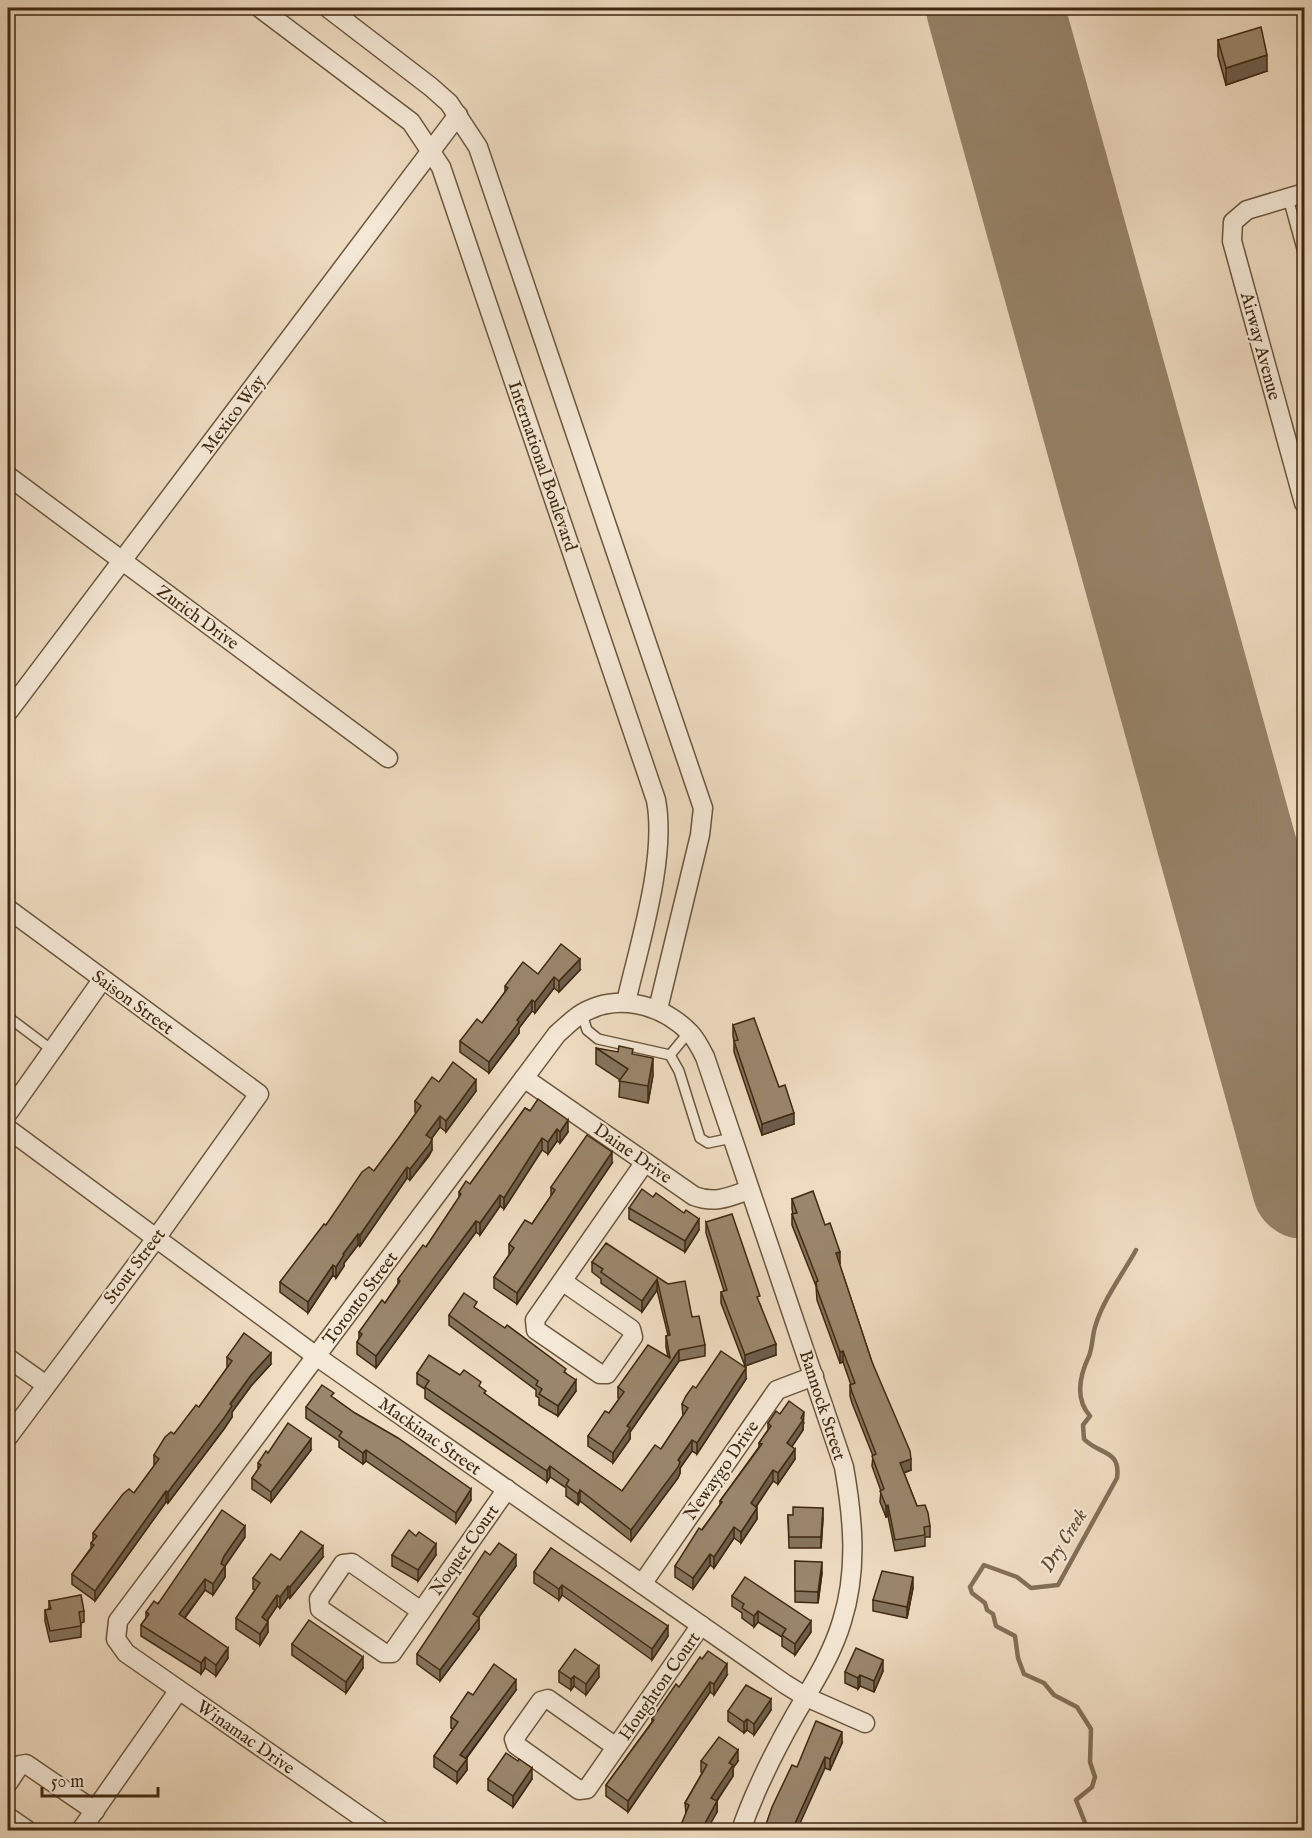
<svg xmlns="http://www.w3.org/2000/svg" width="1312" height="1838" font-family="'IM FELL English',serif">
<rect width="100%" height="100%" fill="#eedbc0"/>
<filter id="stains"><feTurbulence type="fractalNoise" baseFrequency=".00333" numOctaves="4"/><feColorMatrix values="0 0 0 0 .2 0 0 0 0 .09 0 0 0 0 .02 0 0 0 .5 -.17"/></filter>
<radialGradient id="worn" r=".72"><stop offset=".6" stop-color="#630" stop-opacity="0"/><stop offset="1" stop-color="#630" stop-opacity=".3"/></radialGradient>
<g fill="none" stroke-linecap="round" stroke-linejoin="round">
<path stroke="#846f56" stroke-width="4.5" d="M1088 1830 1076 1800 1092 1787 1095 1777 1090 1762 1091 1729 1077 1707 1054 1695 1044 1683 1024 1674 1018 1658 1015 1636 996 1626 993 1614 987 1610 985 1603 972 1593 970 1587 984 1565 1017 1577 1031 1588 1058 1585 1117 1478C1121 1449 1099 1455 1084 1439L1083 1425 1090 1416C1074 1398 1080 1375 1089 1356 1093 1346 1092 1334 1096 1324 1103 1300 1124 1272 1136 1250"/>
<polyline stroke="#968268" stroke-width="42" points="1044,8 1304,945"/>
<polyline stroke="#968268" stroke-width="104" points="978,8 1304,1187"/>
<g stroke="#6b563c" stroke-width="12">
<g id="lane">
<polyline points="1288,198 1304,256"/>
<polyline points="582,1014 587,1030 598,1039 670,1055 679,1071 700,1138 708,1143 732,1138"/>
<polyline points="8,1017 52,1050"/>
<polyline points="670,1055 689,1032"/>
</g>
</g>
<g stroke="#6b563c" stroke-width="21">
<g id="street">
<path d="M260 8 411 122 441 167 656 800C667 858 639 945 626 1002"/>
<polyline points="328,8 431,87 449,103 478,147 703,808 700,835 658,1009"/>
<polyline points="1304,193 1247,210 1233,222 1232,241 1304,503"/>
<polyline points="8,476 388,758"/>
<polyline points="8,712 458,115"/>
<polyline points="8,909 259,1094 157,1237 8,1437"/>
<path d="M524 1078 694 1196C715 1204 729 1197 749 1190"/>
<polyline points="8,1113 102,980"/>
<polyline points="8,1129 316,1356 785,1684 806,1697 865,1723"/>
<polyline points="562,1281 631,1329 633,1337 607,1374 600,1374 536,1330 535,1320 645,1162"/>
<polyline points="8,1358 46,1385"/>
<polyline points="642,1584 777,1390 814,1376"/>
<polyline points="421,1611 352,1563 343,1564 319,1599 320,1609 384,1653 392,1653 507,1489"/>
<polyline points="616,1747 548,1699 541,1701 514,1739 516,1745 579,1790 587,1789 701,1625"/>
<polyline points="8,1783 20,1765 26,1764 95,1811"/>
<polyline points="8,1817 27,1830"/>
<polyline points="81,1830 179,1690"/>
<path d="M380 1830 126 1653 116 1639 118 1621 557 1034C564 1028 571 1021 578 1016 614 992 661 1003 690 1033 696 1039 701 1049 705 1057L844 1467C853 1518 858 1570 842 1621 832 1655 813 1684 795 1715 774 1752 755 1790 741 1830"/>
</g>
</g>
<use href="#lane" stroke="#f4e8d6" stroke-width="9"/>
<use href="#street" stroke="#f4e8d6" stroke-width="18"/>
</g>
<g fill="#84735d" stroke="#3f2910" stroke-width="1.5">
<polygon points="1218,40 1267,71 1226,85 1218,56"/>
<polygon points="580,970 559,992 554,988 535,1013 532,1011 519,1028 519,1033 489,1073 460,1052 460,1041 482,1023 505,992 505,986 538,974"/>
<polygon points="733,1025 779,1087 794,1124 762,1135 734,1052 734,1041 733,1036"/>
<polygon points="596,1048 653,1075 648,1103 619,1097 620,1080 596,1064"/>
<polygon points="439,1082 476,1091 446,1132 440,1127 431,1139 432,1150 429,1156 410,1180 407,1178 360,1246 358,1245 344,1263 344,1266 336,1278 333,1275 308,1313 280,1292 280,1282 326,1225 374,1171 400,1136 416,1113 415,1112 415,1101"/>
<polygon points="525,1108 568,1132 560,1143 557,1141 548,1154 542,1150 504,1209 500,1206 480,1235 476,1232 376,1368 357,1354 357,1342 359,1339 359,1332 385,1303 398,1284 398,1279 426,1247 459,1198 459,1192 470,1184"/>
<polygon points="612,1163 517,1304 494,1288 494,1277 509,1255 509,1244 532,1224 551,1196 551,1187"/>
<polygon points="792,1199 825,1225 840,1263 839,1263 872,1362 911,1470 904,1473 917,1506 930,1526 930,1537 925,1537 925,1546 895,1551 888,1516 886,1517 880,1502 881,1491 872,1466 873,1456 852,1403 850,1396 850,1385 851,1385 843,1362 840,1363 817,1300 816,1286 792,1225 792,1214 793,1214 792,1209"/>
<polygon points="629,1208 699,1230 685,1252 629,1219"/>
<polygon points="706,1222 760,1304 776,1355 745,1366 721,1303 721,1292 724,1291 706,1233"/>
<polygon points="592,1262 668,1284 692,1317 705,1345 705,1356 679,1361 630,1432 630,1439 613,1463 588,1446 588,1436 609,1413 619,1399 618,1398 618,1387 668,1357 666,1347 666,1336 668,1335 657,1290 642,1312 601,1283 601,1279 592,1272"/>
<polygon points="477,1309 566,1373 576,1391 558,1416 539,1405 539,1398 536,1396 536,1390 449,1325 449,1315"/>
<polygon points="227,1357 271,1364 251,1386 232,1412 232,1417 224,1429 168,1503 166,1502 95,1601 72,1584 72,1574 91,1548 91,1543 93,1541 93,1533 134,1493 154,1466 154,1455 199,1407 227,1368"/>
<polygon points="417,1373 460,1375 481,1388 486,1395 622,1491 661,1449 683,1416 682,1404 696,1388 746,1379 697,1454 692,1451 680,1468 680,1473 678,1478 631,1541 580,1501 578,1505 566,1496 566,1488 550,1477 547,1482 425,1398 425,1389 417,1384"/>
<polygon points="334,1398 471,1500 456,1523 366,1461 363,1464 339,1447 339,1441 306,1418 306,1407"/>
<polygon points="780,1414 804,1423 803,1424 803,1430 792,1446 795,1459 778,1484 773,1481 756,1507 757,1519 741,1543 734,1538 714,1568 710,1565 693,1589 675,1577 675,1566 720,1505 720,1501 759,1447 759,1443 768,1430 768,1423"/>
<polygon points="311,1450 271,1502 252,1489 252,1478 258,1470 258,1463 268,1453"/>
<polygon points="788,1515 823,1518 821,1548 789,1548"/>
<polygon points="245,1537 225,1566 225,1577 213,1595 205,1590 185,1618 228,1658 216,1676 205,1668 201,1674 141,1636 141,1625 146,1618 146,1612"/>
<polygon points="551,1548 668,1636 652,1660 562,1595 559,1600 534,1583 534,1572"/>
<polygon points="392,1555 436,1555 418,1581 392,1566"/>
<polygon points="490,1555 516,1566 479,1617 479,1629 440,1681 417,1664 417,1654"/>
<polygon points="323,1557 290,1598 288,1597 280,1608 277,1606 267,1621 268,1632 260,1645 236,1629 236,1618 255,1590 253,1589 253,1578 280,1560"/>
<polygon points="795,1561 822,1573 818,1603 795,1602"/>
<polygon points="913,1588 907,1618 873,1611 873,1600"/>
<polygon points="732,1596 811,1632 795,1655 782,1646 782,1637 758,1622 754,1627 742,1618 742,1613 732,1606"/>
<polygon points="49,1601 84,1611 84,1622 81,1623 81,1637 50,1642 45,1621 45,1610 49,1609"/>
<polygon points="292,1644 363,1668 346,1693 292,1655"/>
<polygon points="559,1671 599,1677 586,1695 574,1686 571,1690 559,1682"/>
<polygon points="883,1671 874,1692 860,1686 858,1689 845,1683 845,1672"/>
<polygon points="727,1675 714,1695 710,1692 628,1812 606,1796 606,1785 652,1722 652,1719 679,1687"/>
<polygon points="516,1690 466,1759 467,1770 457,1783 434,1767 434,1756 453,1729 451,1728 451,1717 473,1695"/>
<polygon points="771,1710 754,1735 747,1730 744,1733 728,1721 728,1711"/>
<polygon points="842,1743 830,1770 825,1768 797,1767"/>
<polygon points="518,1761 532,1779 513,1807 488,1790 488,1779"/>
<polygon points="701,1761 738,1761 733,1768 733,1776 717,1801 717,1812 686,1814 685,1803 702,1773 701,1772"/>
</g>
<g fill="#6c5e4c" stroke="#3f2910" stroke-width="1.5">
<polygon points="1267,55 1267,71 1226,85 1226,68"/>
<polygon points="580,959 580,970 559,992 559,981"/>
<polygon points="554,977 554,988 535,1013 535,1002"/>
<polygon points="532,1000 532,1011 519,1028 519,1033 489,1073 489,1062 517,1020"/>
<polygon points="653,1058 653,1075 648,1103 648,1086"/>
<polygon points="476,1080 476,1091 446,1132 446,1121"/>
<polygon points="794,1113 794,1124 762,1135 762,1124"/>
<polygon points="440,1116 440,1127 426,1146 426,1135"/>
<polygon points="568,1120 568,1132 560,1143 560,1132"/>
<polygon points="557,1129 557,1141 548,1154 548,1142"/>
<polygon points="542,1138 542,1150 504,1209 504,1198"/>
<polygon points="432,1139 432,1150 410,1180 410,1169"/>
<polygon points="612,1152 612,1163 517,1304 517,1293"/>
<polygon points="407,1167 407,1178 360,1246 360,1235"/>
<polygon points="500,1195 500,1206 480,1235 480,1223"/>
<polygon points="699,1219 699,1230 685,1252 685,1241"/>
<polygon points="476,1221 476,1232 376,1368 376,1356"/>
<polygon points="358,1234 358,1245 344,1263 344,1266 336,1278 336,1267 343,1254"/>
<polygon points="840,1252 840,1263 836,1264 836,1253"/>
<polygon points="333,1265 333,1275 308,1313 308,1302"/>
<polygon points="657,1279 657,1290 642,1312 642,1301"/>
<polygon points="776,1344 776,1355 745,1366 745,1355"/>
<polygon points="679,1350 679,1361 630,1432 630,1439 613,1463 613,1453 627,1426"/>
<polygon points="843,1351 843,1362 840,1363 840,1352"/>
<polygon points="271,1353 271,1364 251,1386 232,1412 232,1417 224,1429 168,1503 168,1492 251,1375"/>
<polygon points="746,1368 746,1379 697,1454 697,1443"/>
<polygon points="576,1380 576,1391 558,1416 558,1406"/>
<polygon points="804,1412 803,1430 787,1454 787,1443"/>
<polygon points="311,1439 311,1450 271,1502 271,1492"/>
<polygon points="692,1440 692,1451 680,1468 680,1473 678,1478 631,1541 631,1530"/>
<polygon points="795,1449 795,1459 778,1484 778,1473"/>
<polygon points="366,1450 366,1461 363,1464 363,1453"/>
<polygon points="911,1459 911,1470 900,1474 900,1463"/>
<polygon points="550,1466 550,1477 547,1482 547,1471"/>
<polygon points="773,1470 773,1481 751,1514 751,1503"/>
<polygon points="471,1489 471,1500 456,1523 456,1513"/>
<polygon points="580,1490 580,1501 578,1505 578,1494"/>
<polygon points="166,1491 166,1502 95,1601 95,1591"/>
<polygon points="888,1505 888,1516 886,1517 886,1506"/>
<polygon points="757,1508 757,1519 741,1543 741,1532"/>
<polygon points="823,1508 823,1518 821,1548 821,1537"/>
<polygon points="245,1526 245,1537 225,1566 225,1577 213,1595 213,1584 224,1556"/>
<polygon points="734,1527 734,1538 714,1568 714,1557"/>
<polygon points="436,1544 436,1555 418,1581 418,1570"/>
<polygon points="323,1546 323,1557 290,1598 290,1587"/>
<polygon points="710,1554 710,1565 693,1589 693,1578"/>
<polygon points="516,1555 516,1566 473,1625 473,1614"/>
<polygon points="822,1562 822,1573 818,1603 818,1592"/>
<polygon points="913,1577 913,1588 907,1618 907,1607"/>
<polygon points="205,1579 205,1590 179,1625 179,1614"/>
<polygon points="562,1585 562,1595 559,1600 559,1589"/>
<polygon points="288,1586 288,1597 280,1608 280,1597"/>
<polygon points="277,1595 277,1606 262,1628 262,1617"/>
<polygon points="758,1611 758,1622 754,1627 754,1616"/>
<polygon points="479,1618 479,1629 440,1681 440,1670"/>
<polygon points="811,1621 811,1632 795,1655 795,1644"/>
<polygon points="268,1622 268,1632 260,1645 260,1634"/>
<polygon points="668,1626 668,1636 652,1660 652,1649"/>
<polygon points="228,1648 228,1658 216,1676 216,1665"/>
<polygon points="205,1657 205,1668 201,1674 201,1663"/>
<polygon points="363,1657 363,1668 346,1693 346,1682"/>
<polygon points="883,1660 883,1671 874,1692 874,1681"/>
<polygon points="727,1664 727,1675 714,1695 714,1684"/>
<polygon points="599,1666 599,1677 586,1695 586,1684"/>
<polygon points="860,1675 860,1686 858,1689 858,1678"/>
<polygon points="574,1676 574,1686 571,1690 571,1679"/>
<polygon points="516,1680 516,1690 460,1766 460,1755"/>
<polygon points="710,1682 710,1692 628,1812 628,1801"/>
<polygon points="771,1699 771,1710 754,1735 754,1724"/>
<polygon points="747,1719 747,1730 744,1733 744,1722"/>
<polygon points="842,1732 842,1743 830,1770 830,1759"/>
<polygon points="738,1750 738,1761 733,1768 733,1776 711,1809 711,1798 729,1763"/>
<polygon points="825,1757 825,1768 797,1830 792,1830"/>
<polygon points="467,1759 467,1770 457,1783 457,1772"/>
<polygon points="532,1768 532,1779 513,1807 513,1796"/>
<polygon points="717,1801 717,1812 707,1830 703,1830 705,1823"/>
</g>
<g fill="#9a866c" stroke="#3f2910" stroke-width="1.5">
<polygon points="1261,27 1267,55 1226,68 1218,40"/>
<polygon points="561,944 580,959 559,981 554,977 535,1002 532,1000 517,1020 519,1022 489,1062 460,1041 477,1019 482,1023 508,988 505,986 523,962 538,974"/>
<polygon points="754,1018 779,1087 785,1085 794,1113 762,1124 734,1041 738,1040 733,1025"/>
<polygon points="619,1046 633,1049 632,1054 653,1058 648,1086 619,1081 628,1069 596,1048 618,1052"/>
<polygon points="453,1062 476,1080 446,1121 440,1116 426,1135 432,1139 429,1145 410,1169 407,1167 360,1235 358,1234 343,1254 344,1255 336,1267 333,1265 308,1302 280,1282 324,1224 326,1225 362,1172 369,1167 374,1171 400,1136 421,1106 415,1101 432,1077 439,1082"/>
<polygon points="538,1099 568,1120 560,1132 557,1129 548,1142 542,1138 504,1198 500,1195 480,1223 476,1221 376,1356 357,1342 362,1334 359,1332 382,1300 385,1303 400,1281 398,1279 423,1245 426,1247 461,1194 459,1192 466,1181 470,1184 525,1108 530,1111"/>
<polygon points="587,1135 612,1152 517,1293 494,1277 514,1248 509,1244 525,1220 532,1224 555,1190 551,1187"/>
<polygon points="642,1189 653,1197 656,1193 684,1213 686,1210 699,1219 685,1241 629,1208"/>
<polygon points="813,1191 825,1225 830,1223 840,1252 836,1253 872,1362 910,1451 911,1459 900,1463 917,1506 925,1505 928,1513 930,1526 924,1527 925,1535 895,1540 888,1505 886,1506 880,1491 884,1489 872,1456 876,1454 852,1392 850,1385 855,1383 843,1351 840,1352 817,1289 816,1282 818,1281 792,1214 797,1213 792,1199"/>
<polygon points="732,1214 760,1296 757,1297 776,1344 745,1355 721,1292 727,1290 706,1222"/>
<polygon points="606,1243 668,1284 685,1281 692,1317 699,1316 705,1345 679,1350 627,1426 630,1428 613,1453 588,1436 605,1411 609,1413 624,1392 618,1387 648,1345 670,1358 666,1336 670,1335 657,1279 642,1301 601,1272 603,1269 592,1262"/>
<polygon points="464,1293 477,1302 474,1307 505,1328 507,1325 566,1369 564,1372 576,1380 558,1406 539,1394 542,1389 536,1385 538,1381 449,1315"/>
<polygon points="244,1333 271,1353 251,1375 230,1404 232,1406 224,1418 168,1492 166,1491 95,1591 72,1574 94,1545 91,1543 97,1536 93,1533 123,1494 129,1489 134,1493 159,1459 154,1455 165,1437 171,1432 174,1434 196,1405 199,1407 232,1361 227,1357"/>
<polygon points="721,1351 746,1368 697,1443 692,1440 678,1460 680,1462 678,1467 631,1530 580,1490 578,1494 566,1485 569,1480 550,1466 547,1471 425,1387 429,1381 417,1373 429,1355 460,1375 464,1370 481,1382 479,1386 486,1391 484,1393 622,1491 655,1445 661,1449 688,1408 682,1404 686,1396 693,1386 696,1388"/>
<polygon points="322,1385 334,1393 331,1396 355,1413 398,1438 471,1489 456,1513 366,1450 363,1453 339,1436 342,1432 306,1407"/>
<polygon points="789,1401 804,1412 801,1418 803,1420 787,1443 795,1449 778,1473 773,1470 751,1503 757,1508 741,1532 734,1527 714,1557 710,1554 693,1578 675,1566 699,1528 702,1530 722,1502 720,1501 762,1444 759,1443 771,1426 768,1423 776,1411 780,1414"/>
<polygon points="288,1423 311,1439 271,1492 252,1478 261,1465 258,1463 266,1451 268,1453"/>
<polygon points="793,1507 823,1508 821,1537 789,1537 788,1515 793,1515"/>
<polygon points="222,1510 245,1526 224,1556 221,1564 225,1566 213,1584 205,1579 179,1614 228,1648 216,1665 205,1657 201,1663 141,1625 149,1614 146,1612 154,1601 158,1604"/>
<polygon points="409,1530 416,1536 419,1532 436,1544 418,1570 392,1555"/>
<polygon points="301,1531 323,1546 290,1587 288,1586 280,1597 277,1595 262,1617 268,1622 260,1634 236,1618 260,1583 253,1578 271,1554 280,1560"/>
<polygon points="499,1543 516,1555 473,1614 479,1618 440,1670 417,1654 485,1551 490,1555"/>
<polygon points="551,1548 668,1626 652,1649 562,1585 559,1589 534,1572"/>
<polygon points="795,1561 822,1562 818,1592 795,1591"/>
<polygon points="882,1571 913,1577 907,1607 873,1600"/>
<polygon points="745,1577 811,1621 795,1644 782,1635 786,1629 758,1611 754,1616 742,1608 744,1604 732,1596"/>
<polygon points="81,1595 84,1611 79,1612 81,1626 50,1631 45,1610 51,1609 49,1601"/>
<polygon points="309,1620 363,1657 346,1682 292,1644"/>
<polygon points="856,1648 883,1660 874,1681 860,1675 858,1678 845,1672"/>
<polygon points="575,1649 599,1666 586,1684 574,1676 571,1679 559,1671"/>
<polygon points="708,1651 727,1664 714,1684 710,1682 628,1801 606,1785 654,1720 652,1719 676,1684 679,1687 700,1657 702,1659"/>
<polygon points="494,1664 516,1680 460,1755 467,1759 457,1772 434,1756 458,1722 451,1717 468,1692 473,1695"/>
<polygon points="746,1685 771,1699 754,1724 747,1719 744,1722 728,1711"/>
<polygon points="816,1721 842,1732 830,1759 825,1757 792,1830 764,1830 772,1807 792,1765 797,1767"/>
<polygon points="719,1737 738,1750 729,1763 733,1765 711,1798 717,1801 705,1823 703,1830 679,1830 689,1805 685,1803 707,1765 701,1761"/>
<polygon points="506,1753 518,1761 519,1759 532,1768 513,1796 488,1779"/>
</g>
<g text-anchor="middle" stroke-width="4.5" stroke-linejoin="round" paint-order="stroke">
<g font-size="18" fill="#3f2910" stroke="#f4e8d6">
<text transform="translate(1261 346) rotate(75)" y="6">Airway Avenue</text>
<text transform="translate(233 414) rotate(-53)" y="6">Mexico Way</text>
<text transform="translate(543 466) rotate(71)" y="6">International Boulevard</text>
<text transform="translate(198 617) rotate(36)" y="6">Zurich Drive</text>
<text transform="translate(133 1002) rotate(36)" y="6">Saison Street</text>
<text transform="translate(633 1153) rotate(35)" y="6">Daine Drive</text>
<text transform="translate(134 1266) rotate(-53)" y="6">Stout Street</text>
<text transform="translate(360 1298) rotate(-53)" y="6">Toronto Street</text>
<text transform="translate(823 1405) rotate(72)" y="6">Bannock Street</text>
<text transform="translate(430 1436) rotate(35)" y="6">Mackinac Street</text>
<text transform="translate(721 1470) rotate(-55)" y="6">Newaygo Drive</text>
<text transform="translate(464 1550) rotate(-55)" y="6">Noquet Court</text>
<text transform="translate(659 1686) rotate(-55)" y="6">Houghton Court</text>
<text transform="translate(246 1737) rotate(35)" y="6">Winamac Drive</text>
</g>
<g font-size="20" font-style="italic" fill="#624c33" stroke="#f4e8d6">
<text transform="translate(1063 1540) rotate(-58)" y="7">Dry Creek</text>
</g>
</g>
<rect width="1312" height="1838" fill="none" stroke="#eedbc0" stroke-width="30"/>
<rect x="9" y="9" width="1294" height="1820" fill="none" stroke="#3f2910" stroke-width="3"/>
<rect x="15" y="15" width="1282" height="1808" fill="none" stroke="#3f2910" stroke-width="1.5"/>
<path d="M42 1787v9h116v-9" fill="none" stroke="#3f2910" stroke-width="3"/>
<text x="51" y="1787" font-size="18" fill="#3f2910" stroke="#f4e8d6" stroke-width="4.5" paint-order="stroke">50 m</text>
<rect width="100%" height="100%" filter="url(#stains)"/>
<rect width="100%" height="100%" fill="url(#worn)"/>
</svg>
